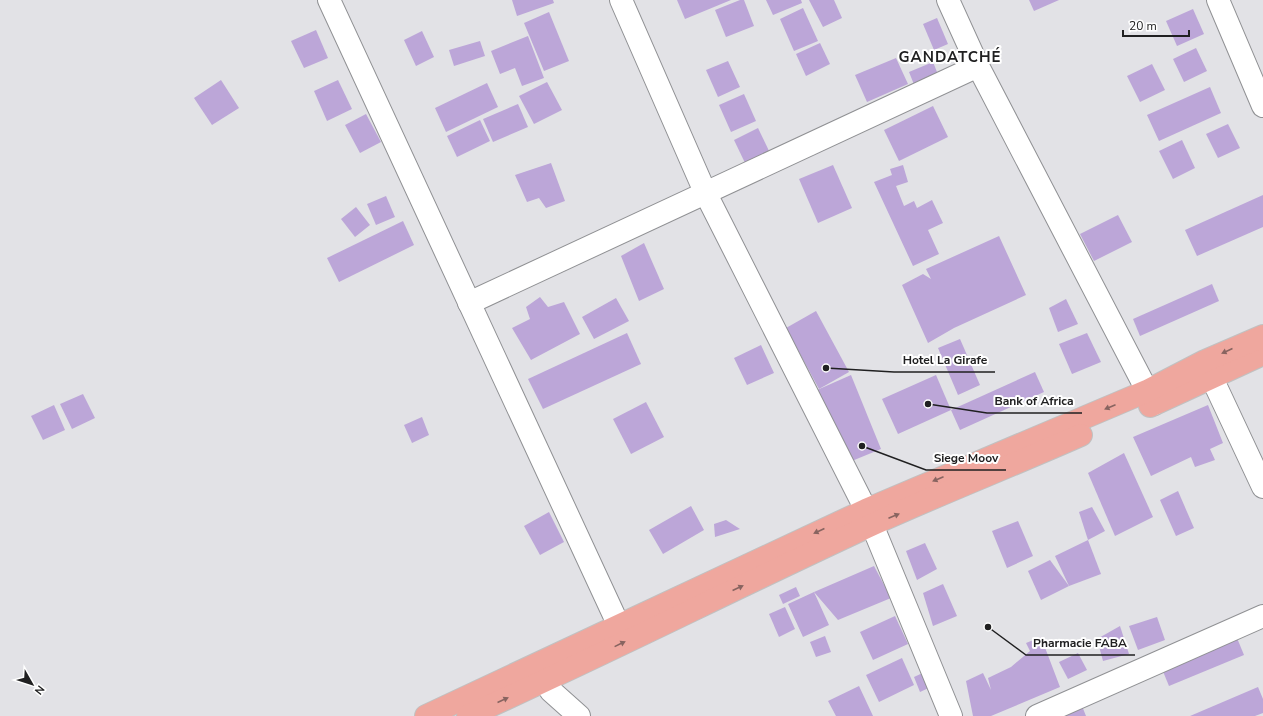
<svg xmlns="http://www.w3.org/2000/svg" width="1263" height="716" font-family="'Nunito Sans',sans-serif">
<rect width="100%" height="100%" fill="#e2e2e6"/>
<g fill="#bca6d8">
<polygon points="512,0 553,0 554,3 517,16"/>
<polygon points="677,0 731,0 685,19"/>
<polygon points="740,0 744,0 754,26 726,37 715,10"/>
<polygon points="766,0 801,0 802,3 773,15"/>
<polygon points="809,0 834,0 842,18 823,27"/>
<polygon points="1029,0 1059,0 1034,11"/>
<polygon points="803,8 818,41 794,51 780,19"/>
<polygon points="1193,9 1204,34 1177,46 1166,21"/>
<polygon points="549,12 569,61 544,71 524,23"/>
<polygon points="937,18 948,44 934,50 923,24"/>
<polygon points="316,30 328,58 304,68 291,41"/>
<polygon points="422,31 434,57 416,66 404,40"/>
<polygon points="528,36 544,78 522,86 515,68 500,74 491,51"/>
<polygon points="480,41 485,56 454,66 449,50"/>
<polygon points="820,43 830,64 806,76 796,54"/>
<polygon points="1196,48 1207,71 1184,82 1173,59"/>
<polygon points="896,58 908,84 867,102 855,75"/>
<polygon points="728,61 740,87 718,97 706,70"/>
<polygon points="933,62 939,77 915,87 909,72"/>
<polygon points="1152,64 1165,90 1140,102 1127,76"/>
<polygon points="221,80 239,108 212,125 194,98"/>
<polygon points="338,80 352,109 327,121 314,91"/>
<polygon points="547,82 562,110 534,124 519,96"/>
<polygon points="487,83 498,107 446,132 435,108"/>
<polygon points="1210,87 1221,113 1159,141 1147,115"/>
<polygon points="744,94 756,121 731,132 719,105"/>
<polygon points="518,104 528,127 493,142 483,119"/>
<polygon points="933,106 948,137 899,161 884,130"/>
<polygon points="366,114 381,142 360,153 345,125"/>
<polygon points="480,120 490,141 457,157 447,136"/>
<polygon points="1228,124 1240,148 1218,158 1206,134"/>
<polygon points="758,128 770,153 746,165 734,140"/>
<polygon points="1182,140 1195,168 1173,179 1159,151"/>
<polygon points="551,163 565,201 546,208 539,198 527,202 515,175"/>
<polygon points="833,165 852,208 818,223 799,179"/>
<polygon points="903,165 908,182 896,186 904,206 914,201 917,208 932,200 943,223 928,230 939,254 913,266 874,182 892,175 890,169"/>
<polygon points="1263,195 1263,227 1197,256 1185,230"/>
<polygon points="386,196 395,217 376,225 367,204"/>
<polygon points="356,207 370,225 355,237 341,219"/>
<polygon points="1118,215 1132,242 1094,261 1080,234"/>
<polygon points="403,221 414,245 339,282 327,258"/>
<polygon points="999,236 1026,295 954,328 928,343 902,285 923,274 931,279 926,269"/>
<polygon points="644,243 664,289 639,301 621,256"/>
<polygon points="1212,284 1219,301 1140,336 1133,319"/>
<polygon points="540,297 548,307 564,302 580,334 531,360 512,328 530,319 526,307"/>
<polygon points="616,298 629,321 594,339 582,317"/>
<polygon points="1066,299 1078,324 1058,332 1049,308"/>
<polygon points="816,311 849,372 819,389 786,328"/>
<polygon points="627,333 641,364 543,409 528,379"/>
<polygon points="1087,333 1101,362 1072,374 1059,344"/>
<polygon points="960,339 980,385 958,395 938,348"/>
<polygon points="761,345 774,373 747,385 734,358"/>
<polygon points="1035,372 1044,392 960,430 951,410"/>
<polygon points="851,375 881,449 847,463 817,390"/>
<polygon points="936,375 951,410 898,434 882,399"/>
<polygon points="83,394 95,418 72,429 60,404"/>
<polygon points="646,402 664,437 631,454 613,419"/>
<polygon points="54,405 65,430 43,440 31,416"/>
<polygon points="1208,405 1223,443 1210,449 1215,460 1195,467 1191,457 1151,476 1133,437"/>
<polygon points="422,417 429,435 412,443 404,425"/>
<polygon points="1124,453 1153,517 1115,536 1088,473"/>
<polygon points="1178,491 1194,528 1176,536 1160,500"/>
<polygon points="691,506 704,530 663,554 649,530"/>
<polygon points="1092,507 1105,531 1088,540 1079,512"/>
<polygon points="549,512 564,542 540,555 524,526"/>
<polygon points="726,520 740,529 715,537 714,524"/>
<polygon points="1018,521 1033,556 1007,568 992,531"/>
<polygon points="1088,540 1101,574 1069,586 1055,556"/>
<polygon points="925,543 937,569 917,580 906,551"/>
<polygon points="1050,560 1069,586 1041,600 1028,571"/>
<polygon points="874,566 891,598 838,620 814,592 829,625 803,637 788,604 814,592"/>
<polygon points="943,584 957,616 933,626 923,593"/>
<polygon points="796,587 800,596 783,604 779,595"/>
<polygon points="785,607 795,629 779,637 769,614"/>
<polygon points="895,616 908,644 873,660 860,632"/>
<polygon points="1157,617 1165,640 1138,650 1129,626"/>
<polygon points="1120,626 1129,654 1103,661 1097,639"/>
<polygon points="825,636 831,652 816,657 810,642"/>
<polygon points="1041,637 1060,687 991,716 973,716 966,681 983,673 991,690 988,678 1011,667 1030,651 1026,643"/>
<polygon points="1237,638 1244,655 1169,686 1162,669"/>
<polygon points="1078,653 1087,670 1068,679 1059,662"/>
<polygon points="902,658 914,685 879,702 866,675"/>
<polygon points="929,670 935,685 920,692 914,677"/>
<polygon points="859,686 873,716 836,716 828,701"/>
<polygon points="1258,687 1263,699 1263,713 1255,716 1190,716"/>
<polygon points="1082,706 1086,716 1059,716"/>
</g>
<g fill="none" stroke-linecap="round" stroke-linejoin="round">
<g stroke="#909194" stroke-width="24">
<g id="street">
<polyline points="329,0 619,626"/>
<polyline points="621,0 705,192 866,510 951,716"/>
<polyline points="948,0 978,66 1154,404"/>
<polyline points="1218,0 1263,106"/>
<polyline points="469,303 978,66"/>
<polyline points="1211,376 1263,487"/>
<polyline points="1037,716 1263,616"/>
</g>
</g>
<g stroke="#909194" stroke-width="24">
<polyline id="secondary" points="535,666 551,691 579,716"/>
</g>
<g stroke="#c1c1c1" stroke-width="24">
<g id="primary">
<polyline points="1150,406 1263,354"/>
<polyline points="426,716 866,510 1147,391 1205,361 1263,336"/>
<path d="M468 716C603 655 735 588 869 526 939 494 1011 466 1081 435"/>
</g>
</g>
<use href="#street" stroke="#fff" stroke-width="22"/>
<use href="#secondary" stroke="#fff" stroke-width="22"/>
<use href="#primary" stroke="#efa79e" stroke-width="22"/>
</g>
<defs><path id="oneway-solid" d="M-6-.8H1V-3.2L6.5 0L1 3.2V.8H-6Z"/></defs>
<g fill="#886460">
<use href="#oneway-solid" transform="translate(1227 351) rotate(156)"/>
<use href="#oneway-solid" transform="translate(1110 407) rotate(157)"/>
<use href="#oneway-solid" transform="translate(938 479) rotate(157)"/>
<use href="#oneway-solid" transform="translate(894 516) rotate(-23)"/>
<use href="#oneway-solid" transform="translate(819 531) rotate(155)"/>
<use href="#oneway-solid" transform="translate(738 588) rotate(-25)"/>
<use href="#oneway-solid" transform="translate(620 644) rotate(-26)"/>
<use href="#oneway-solid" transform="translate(503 700) rotate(-24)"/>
</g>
<g text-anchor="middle" stroke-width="4" stroke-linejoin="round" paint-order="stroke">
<g font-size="15" font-weight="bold" letter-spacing="1" fill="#202021" stroke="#fff">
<text x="950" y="62">GANDATCHÉ</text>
</g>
</g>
<path fill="none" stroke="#202021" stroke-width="1.5" d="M826 368L894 372H995M928 404L987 413H1082M862 446L926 470H1006M988 627L1026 655H1135"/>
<g fill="#202021" stroke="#fff" stroke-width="1.5">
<circle cx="826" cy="368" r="4"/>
<circle cx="928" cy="404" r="4"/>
<circle cx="862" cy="446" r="4"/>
<circle cx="988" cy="627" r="4"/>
</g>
<g font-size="12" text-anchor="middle" font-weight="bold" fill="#202021" stroke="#fff" stroke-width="4" stroke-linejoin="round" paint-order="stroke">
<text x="945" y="364">Hotel La Girafe</text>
<text x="1034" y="405">Bank of Africa</text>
<text x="966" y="462">Siege Moov</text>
<text x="1080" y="647">Pharmacie FABA</text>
</g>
<g transform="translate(32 684) rotate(129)" stroke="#ffffff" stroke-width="3" paint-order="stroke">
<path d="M0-3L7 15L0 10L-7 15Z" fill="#202021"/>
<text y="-6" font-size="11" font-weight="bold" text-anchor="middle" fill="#202021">N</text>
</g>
<path d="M1123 30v6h66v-6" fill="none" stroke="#202021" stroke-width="2"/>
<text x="1129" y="30" font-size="12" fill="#202021" stroke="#ffffff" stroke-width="3" paint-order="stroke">20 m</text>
</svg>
